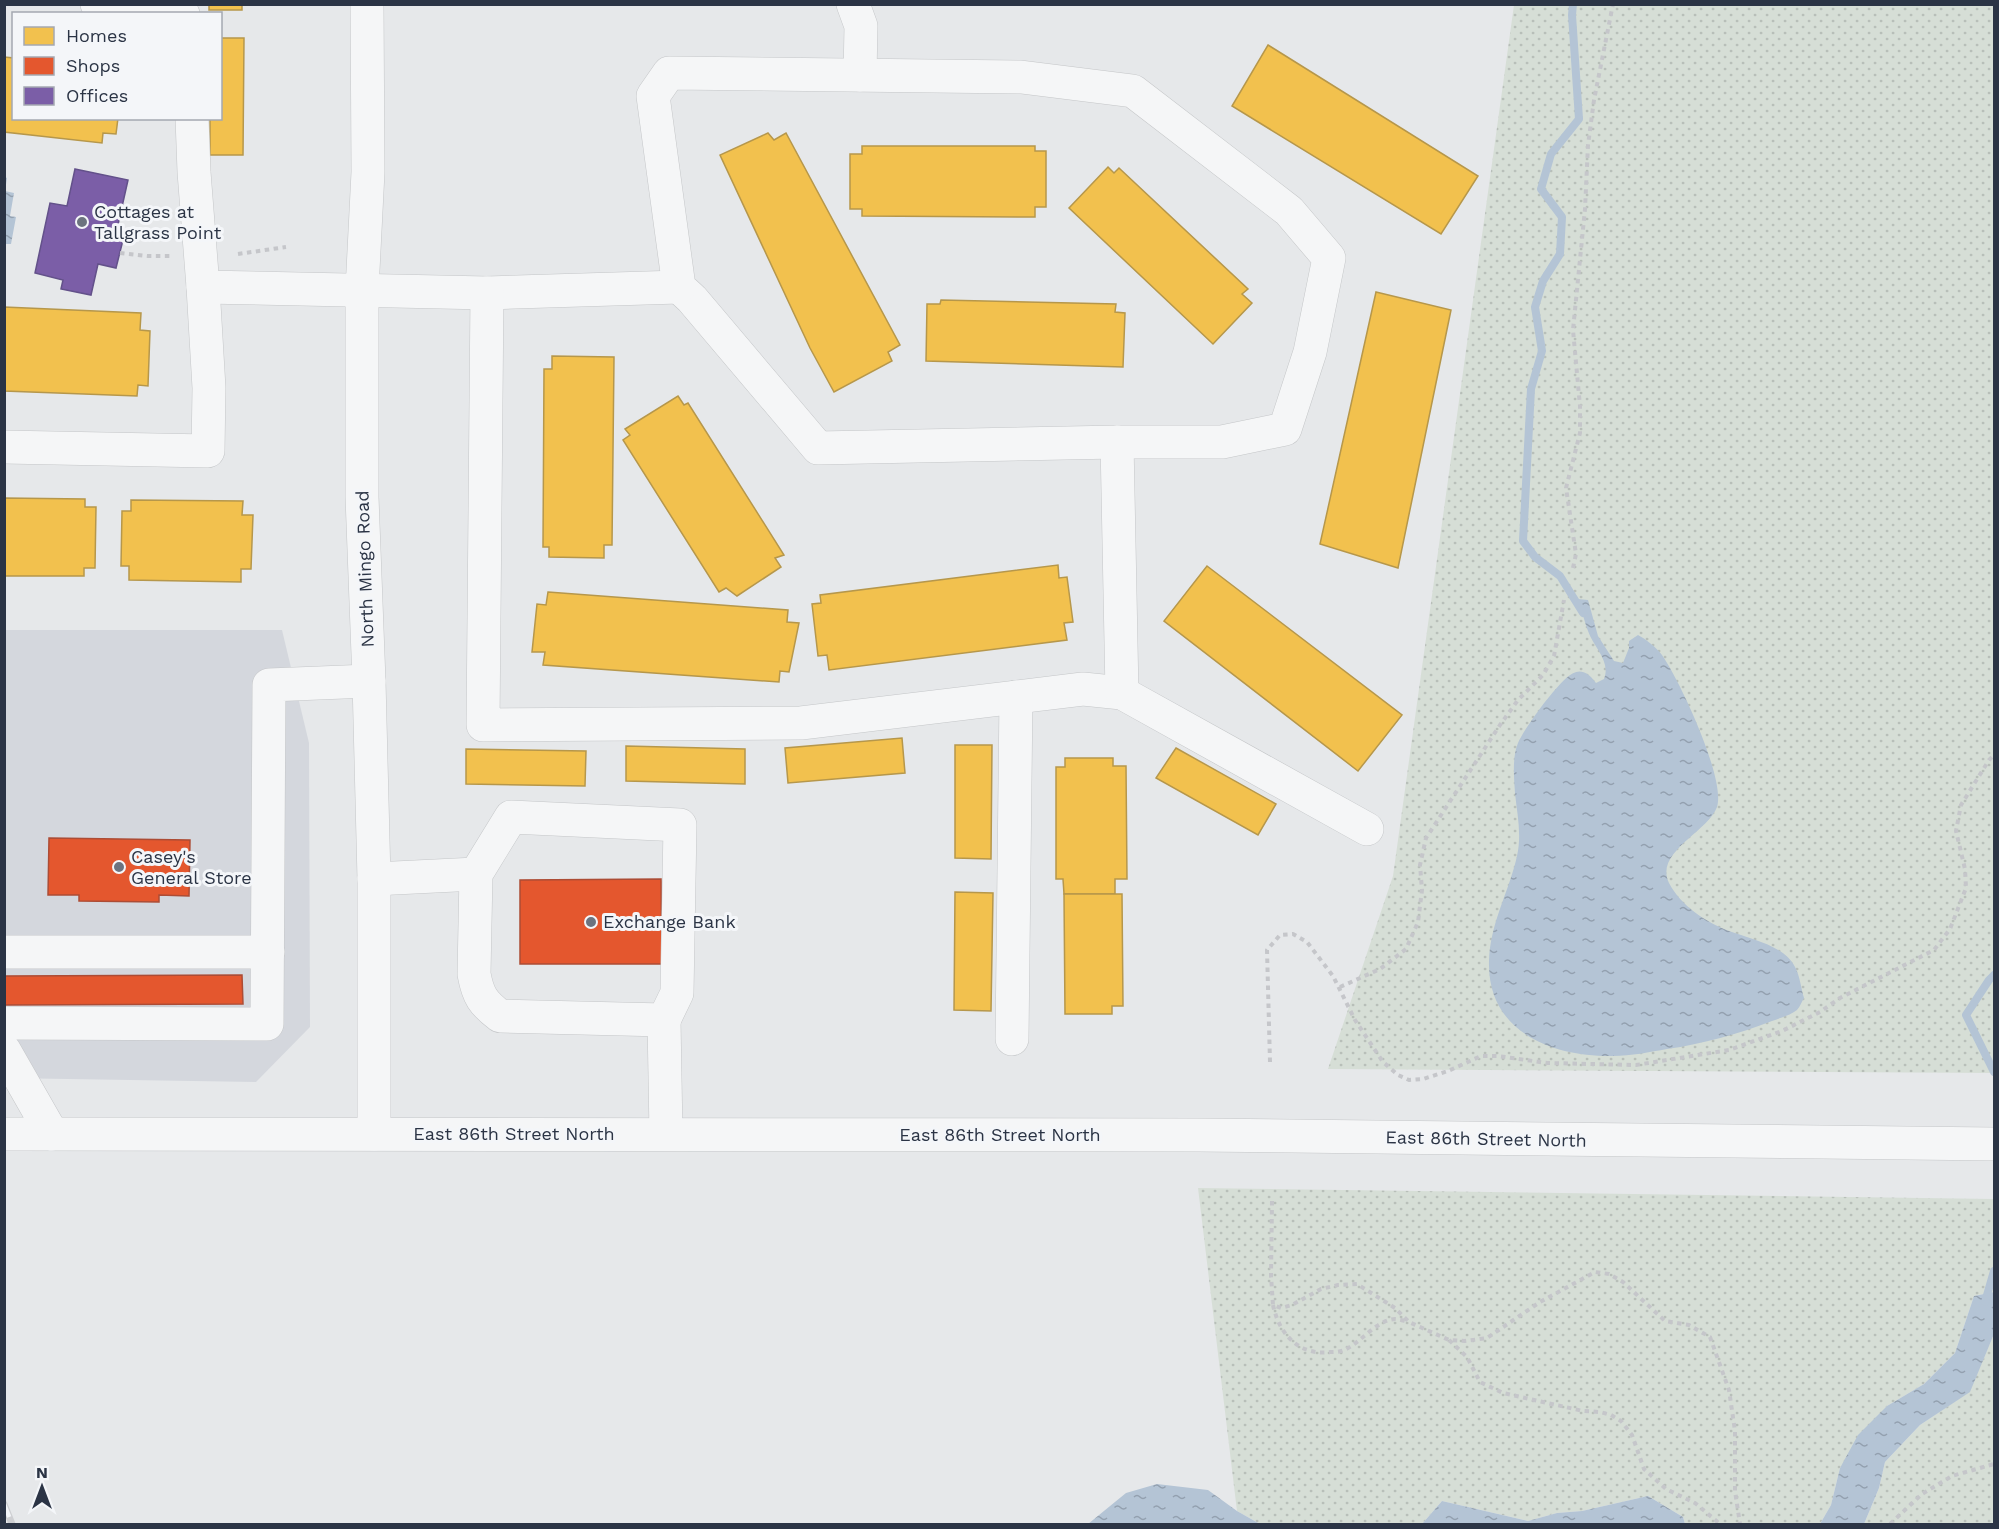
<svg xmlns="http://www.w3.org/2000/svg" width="1999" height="1529" font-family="'Work Sans',sans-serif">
<defs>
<pattern id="grass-dots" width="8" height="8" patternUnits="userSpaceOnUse" patternTransform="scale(1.5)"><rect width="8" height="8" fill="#d6ded6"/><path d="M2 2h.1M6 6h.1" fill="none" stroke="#b8bfb9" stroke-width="1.8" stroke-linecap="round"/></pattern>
<pattern id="water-ripples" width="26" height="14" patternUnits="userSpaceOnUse" patternTransform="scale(1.5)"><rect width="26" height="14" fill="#b4c4d5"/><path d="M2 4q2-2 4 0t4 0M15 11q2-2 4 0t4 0" fill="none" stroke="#93a0af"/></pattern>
</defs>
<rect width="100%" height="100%" fill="#e6e8ea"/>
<polygon fill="#d4d7dd" points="5,630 282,630 309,743 310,1027 256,1082 5,1078"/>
<g fill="url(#grass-dots)">
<polygon points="1514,5 1994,5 1994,1073 1328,1069 1393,876"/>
<polygon points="1198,1188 1994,1199 1994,1292 1974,1296 1955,1353 1924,1384 1887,1406 1840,1468 1831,1505 1820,1524 1685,1524 1683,1517 1648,1496 1582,1511 1557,1513 1528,1521 1442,1501 1422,1524 1260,1524 1237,1511"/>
<polygon points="1994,1334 1994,1524 1864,1524 1879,1488 1885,1462 1920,1425 1969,1392"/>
</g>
<g fill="url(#water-ripples)">
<polygon points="5,177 7,178 5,191 14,193 10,216 16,217 11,244 5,244"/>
<path d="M1578 599 1588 600 1598 636 1614 661 1623 663 1629 648V641L1638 635C1647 640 1656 647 1662 655 1680 681 1726 779 1717 807 1708 832 1654 852 1669 883 1681 906 1706 922 1729 931 1750 939 1784 945 1795 967 1800 976 1801 988 1804 998 1802 1001 1800 1007 1797 1010 1791 1015 1780 1018 1772 1021 1738 1034 1703 1044 1667 1049 1650 1052 1631 1056 1613 1056 1552 1057 1487 1032 1489 961 1490 923 1509 892 1517 856 1522 834 1517 814 1515 793 1514 778 1512 757 1518 743 1523 731 1545 701 1554 691 1567 676 1580 660 1596 683L1604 679C1611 661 1594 648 1588 631 1584 621 1582 610 1578 599Z"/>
<polygon points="1994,1292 1994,1334 1970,1392 1920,1425 1885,1462 1879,1488 1864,1524 1820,1524 1831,1505 1840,1468 1858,1435 1887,1406 1924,1384 1955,1353 1974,1296"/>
<polygon points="1157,1484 1208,1490 1237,1511 1260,1524 1088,1524 1126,1493"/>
<polygon points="1648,1496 1683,1517 1685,1524 1422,1524 1442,1501 1528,1521 1557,1513 1582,1511"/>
</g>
<g fill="#f2c14e" stroke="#b6974b" stroke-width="1.5">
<rect x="209" y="4" width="33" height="6"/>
<polygon points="220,38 244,38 243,155 210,155 210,118 220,118"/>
<polygon points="1268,45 1478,176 1441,234 1232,106"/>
<polygon points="4,57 14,58 14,118 118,118 116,134 103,133 102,143 4,132"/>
<polygon points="768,133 774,140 786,133 900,345 888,352 892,361 834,392 810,348 720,155"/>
<polygon points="862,146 1035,146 1035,151 1046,151 1046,207 1035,207 1035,217 862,216 862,209 850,209 850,154 862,154"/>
<polygon points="1108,167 1114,173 1119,168 1248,289 1242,294 1252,303 1213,344 1069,208"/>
<polygon points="1376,292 1451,310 1398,568 1320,544"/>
<polygon points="941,300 1116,304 1115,312 1125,313 1123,367 926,361 927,304 940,304"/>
<polygon points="4,307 141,313 140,330 150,331 148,386 138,385 137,396 4,391"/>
<polygon points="552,356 614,357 612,545 604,545 604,558 549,557 549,547 543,547 544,369 552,369"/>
<polygon points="678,396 684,405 688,403 784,555 775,558 781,567 737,596 726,588 719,592 623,440 630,435 625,429"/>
<polygon points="4,498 85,499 85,507 96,507 95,568 84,568 84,576 4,576"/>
<polygon points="131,500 243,501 242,515 253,515 251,569 241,569 241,582 129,580 129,566 121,566 122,511 131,511"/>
<polygon points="1058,565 1059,578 1067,577 1073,622 1064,623 1067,640 829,670 827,655 818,656 812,604 821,603 820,595"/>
<polygon points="1207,566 1402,715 1358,771 1164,621"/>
<polygon points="548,592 788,610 787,622 799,623 789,672 780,671 779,682 543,665 545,652 532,652 537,604 546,605"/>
<polygon points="902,738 905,773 788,783 785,748"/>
<polygon points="955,745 992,745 991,859 955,858"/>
<polygon points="626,746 745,749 745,784 626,781"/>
<polygon points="1176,748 1276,804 1258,835 1156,778"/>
<polygon points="466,749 586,751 585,786 466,784"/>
<polygon points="1065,758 1113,758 1113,766 1126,766 1127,879 1115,879 1115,894 1064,894 1063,879 1056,879 1056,767 1065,767"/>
<polygon points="955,892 993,893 991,1011 954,1010"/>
<polygon points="1064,894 1122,894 1123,1006 1112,1006 1112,1014 1065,1014"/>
</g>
<g fill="#e4572e" stroke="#ac4c35" stroke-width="1.5">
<polygon points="49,838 190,840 189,896 159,895 159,902 79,901 79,895 48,895"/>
<polygon points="661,879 662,964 520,964 520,880"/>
<polygon points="242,975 243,1004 4,1005 4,976"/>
</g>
<polygon fill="#7b5ea7" stroke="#63518a" stroke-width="1.5" points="75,169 128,180 115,238 123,240 116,268 98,264 91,295 61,289 63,280 35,273 50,203 67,206"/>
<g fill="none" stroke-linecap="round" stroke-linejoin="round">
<g stroke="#b4c4d5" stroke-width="8">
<polyline points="1573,4 1572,15 1579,119 1551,154 1541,189 1562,217 1560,254 1543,281 1535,307 1542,351 1531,389 1523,541 1535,557 1560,576 1583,613"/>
<polyline points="1994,975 1989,980 1966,1015 1994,1072"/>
<polyline points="1985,1302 1994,1271"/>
</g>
<g stroke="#c4c6c8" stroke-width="34">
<g id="minor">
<polyline points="97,4 183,14"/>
<polyline points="367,4 368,172 362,290 362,497 369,681 374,879 374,1134"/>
<polyline points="853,4 861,26 860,75"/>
<polygon points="669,73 1021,77 1133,91 1289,211 1329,258 1310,352 1285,429 1222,442 1117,442 818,448 692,299 679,287 653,96"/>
<polyline points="192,118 194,172 203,287 487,293 679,287"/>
<polyline points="487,293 483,725 801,723 1083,689 1122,693 1367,829"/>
<polyline points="1117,442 1122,693"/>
<polyline points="4,447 208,451 209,388 203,287"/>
<path d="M511 817 680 825 677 993 664 1020 500 1016C483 1003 478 996 474 974L476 874Z"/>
<polyline points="374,879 476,874"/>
<polyline points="4,952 268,952"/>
<polyline points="664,1020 666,1134"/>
<polyline points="4,1023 267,1024 269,685 369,681"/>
<polyline points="1012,1039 1016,697"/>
<polyline points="4,1050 52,1134"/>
<polyline points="4,1134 1198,1135 1994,1144"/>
</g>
</g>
<g stroke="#c5c6ca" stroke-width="4" stroke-dasharray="4.5 4.5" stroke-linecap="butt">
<polyline points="120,253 148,256 170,256"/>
<polyline points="238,254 286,247"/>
<polyline points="1573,568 1576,554 1566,488 1580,433 1580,406 1573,330 1585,209 1588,145 1594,100 1613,4"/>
<polyline points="1340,987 1380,969 1406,949 1418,922 1422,890 1420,865 1426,838 1500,725 1518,700 1543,675 1554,656 1564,600"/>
<polyline points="1270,1062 1267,950 1280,935 1293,934 1307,942 1333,976 1355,1020 1383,1062 1398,1075 1409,1080 1423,1079 1448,1071 1481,1056 1498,1056 1547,1063 1636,1065 1729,1050 1782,1031 1820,1012 1840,998 1934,950 1950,929 1966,888 1965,869 1956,831 1961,805 1989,760 1994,755"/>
<polyline points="1272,1201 1271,1276 1273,1305 1281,1308 1292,1305 1321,1289 1338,1285 1357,1284 1395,1308 1409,1322 1449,1340 1465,1341 1487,1338 1540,1302 1595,1272 1609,1274 1623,1282 1665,1321 1689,1325 1710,1337 1729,1390 1735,1431 1735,1491 1740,1524"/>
<path d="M1273 1305C1279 1334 1299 1356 1330 1352 1335 1352 1340 1352 1344 1350 1361 1343 1376 1320 1395 1319 1399 1319 1404 1321 1408 1322"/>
<polyline points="1449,1340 1467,1357 1480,1382 1503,1393 1583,1411 1600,1412 1611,1415 1621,1421 1632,1435 1644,1469 1666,1489 1695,1503 1720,1524"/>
<polyline points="1890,1524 1922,1494 1952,1476 1994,1464"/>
</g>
<use href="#minor" stroke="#f5f6f7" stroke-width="33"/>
<g stroke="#cecfd2" stroke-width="7">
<polyline id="rail" points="4,1504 12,1524"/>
</g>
<use href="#rail" stroke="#f4f6f9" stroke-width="4.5" stroke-dasharray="14" stroke-linecap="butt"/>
</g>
<g fill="#6c737f" stroke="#f4f6f9" stroke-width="2">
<circle cx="82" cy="222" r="6"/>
<circle cx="119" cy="867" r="6"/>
<circle cx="591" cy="922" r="6"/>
</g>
<g text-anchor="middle" stroke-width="6" stroke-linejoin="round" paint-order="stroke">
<g font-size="18" fill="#2b3445" stroke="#f4f6f9" text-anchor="start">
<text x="94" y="218">Cottages at<tspan x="94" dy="21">Tallgrass Point</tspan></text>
<text x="131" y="863">Casey's<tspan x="131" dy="21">General Store</tspan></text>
<text x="603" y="928">Exchange Bank</text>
</g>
<g font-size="18" fill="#2b3445" stroke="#f4f6f9">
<text transform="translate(365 569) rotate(-92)" y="6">North Mingo Road</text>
<text x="514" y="1140">East 86th Street North</text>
<text x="1000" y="1141">East 86th Street North</text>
<text transform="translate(1486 1139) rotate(1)" y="6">East 86th Street North</text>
</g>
</g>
<rect width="1999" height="1529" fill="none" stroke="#2b3445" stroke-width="12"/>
<rect x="12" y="12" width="210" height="108" fill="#f4f6f9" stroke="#a4a8b1" stroke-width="1.5"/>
<rect x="24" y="27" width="30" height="18" fill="#f2c14e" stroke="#a4a8b1" stroke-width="1.5"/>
<text x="66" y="42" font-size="18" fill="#2b3445">Homes</text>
<rect x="24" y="57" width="30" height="18" fill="#e4572e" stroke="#a4a8b1" stroke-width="1.5"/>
<text x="66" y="72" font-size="18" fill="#2b3445">Shops</text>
<rect x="24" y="87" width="30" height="18" fill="#7b5ea7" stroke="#a4a8b1" stroke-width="1.5"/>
<text x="66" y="102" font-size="18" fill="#2b3445">Offices</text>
<g transform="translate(42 1487)" stroke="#f4f6f9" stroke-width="4.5" paint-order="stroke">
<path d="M0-4.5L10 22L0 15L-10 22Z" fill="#2b3445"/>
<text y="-9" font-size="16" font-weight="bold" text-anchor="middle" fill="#2b3445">N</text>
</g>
</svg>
